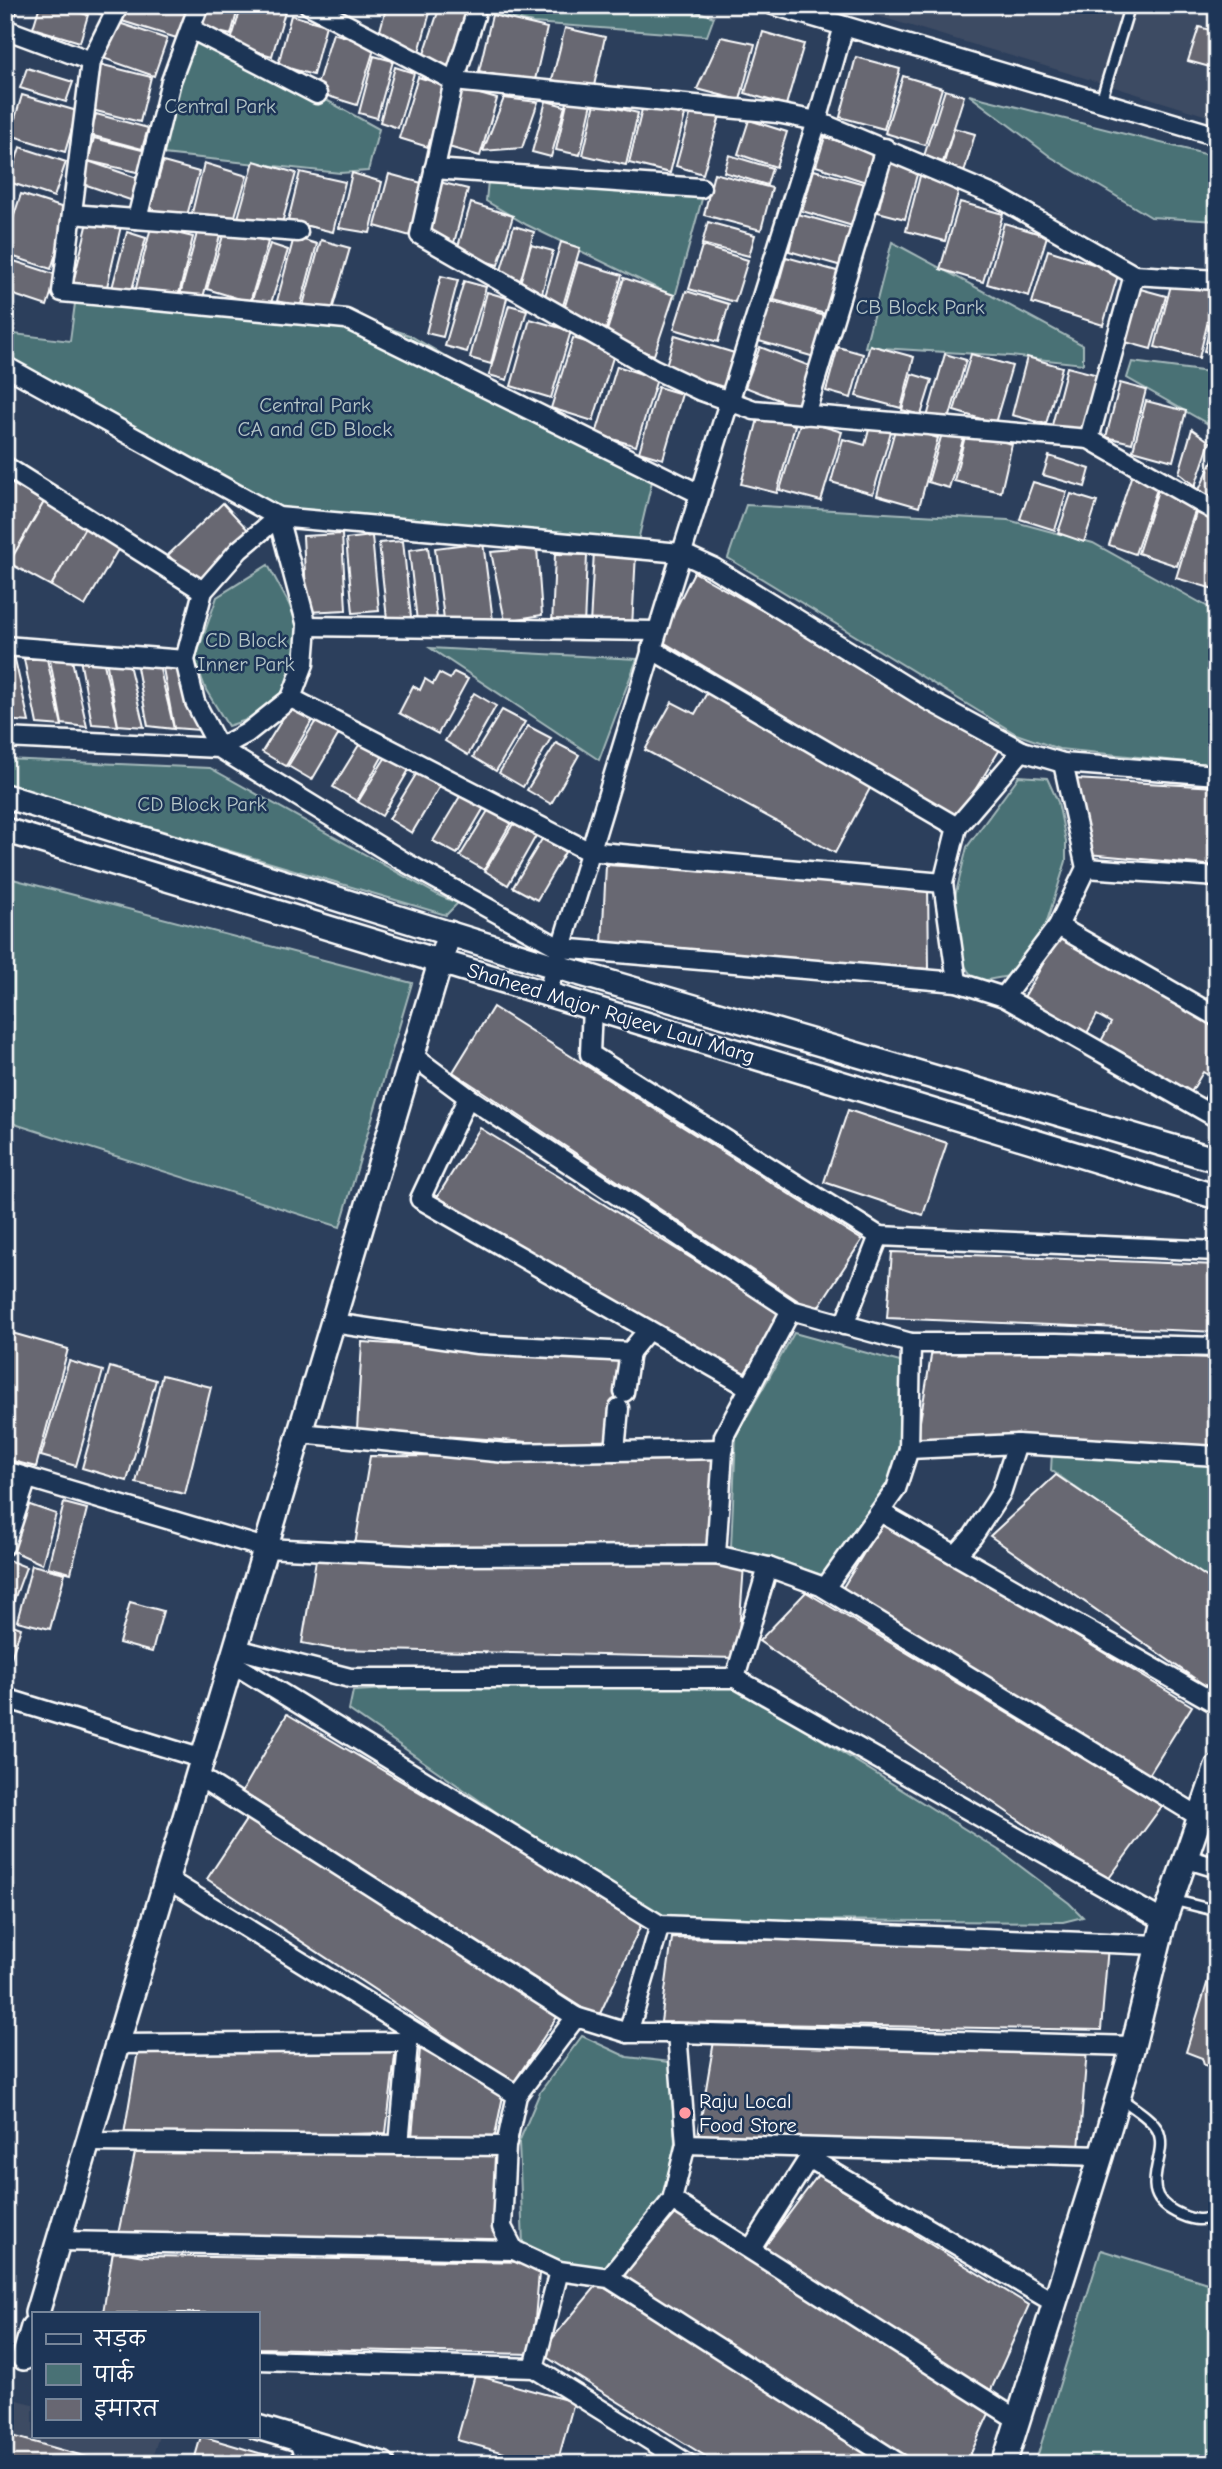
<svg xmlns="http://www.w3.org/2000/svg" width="1222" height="2469" font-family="'Comic Neue','Playpen Sans Deva',sans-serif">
<rect width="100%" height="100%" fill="#2c3f5c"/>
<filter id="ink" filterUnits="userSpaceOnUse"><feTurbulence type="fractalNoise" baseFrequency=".0143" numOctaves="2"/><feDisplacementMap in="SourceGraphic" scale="14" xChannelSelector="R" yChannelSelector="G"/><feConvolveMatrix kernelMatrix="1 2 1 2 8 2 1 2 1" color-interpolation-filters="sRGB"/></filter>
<g filter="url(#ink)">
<g fill="#3e4b63">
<polygon points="841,5 1217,5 1217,119 1095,81"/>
<polygon points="5,2397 33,2404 33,2436 159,2436 150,2464 5,2464"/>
</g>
<g fill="#497175" stroke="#a4b8ba" stroke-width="2">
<polygon points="462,5 676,5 714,17 707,36 533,23 474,10"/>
<polygon points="193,34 299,85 379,129 368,171 340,173 163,154 163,117"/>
<polygon points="969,95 1217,157 1217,221 1151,217 1051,157"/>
<polygon points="535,168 612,172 705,188 675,297 527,225 486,201 488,181"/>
<polygon points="892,242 1083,345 1083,364 1010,356 865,347"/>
<polygon points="76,296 344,313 409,335 653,477 637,545 276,521 5,360 7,333 70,341"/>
<polygon points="1132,362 1217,373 1217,429 1127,378"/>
<polygon points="746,505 1008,520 1093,543 1217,612 1217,765 1059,749 1016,734 728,558"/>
<polygon points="268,565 289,604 300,631 284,690 249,719 228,726 206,690 195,660 217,597"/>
<polygon points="430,648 637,659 599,760"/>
<polygon points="5,759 210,768 440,896 458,903 446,915 5,784"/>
<polygon points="1019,776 1047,778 1058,802 1066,841 1066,861 1036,956 1009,976 976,982 960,959 954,901 967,847"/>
<polygon points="5,877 412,983 340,1227 5,1121"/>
<polygon points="794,1333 900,1362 899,1446 888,1488 822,1575 775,1559 731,1547 736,1436"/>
<polygon points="1052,1452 1217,1466 1217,1589 1051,1470"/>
<polygon points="447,1686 737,1687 1000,1851 1069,1903 1083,1917 1063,1922 665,1919 548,1848 349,1710 353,1691"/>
<polygon points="582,2036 627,2057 670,2062 675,2143 664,2193 605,2268 562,2262 523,2246 519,2142 540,2092"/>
<polygon points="1101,2250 1217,2286 1217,2464 1035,2464"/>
</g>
<g fill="#686772" stroke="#fff" stroke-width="2">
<polygon points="40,5 56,5 88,15 80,42 33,28"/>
<polygon points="68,5 112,5 109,16"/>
<polygon points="127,5 194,5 183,40 122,21"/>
<polygon points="204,5 239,5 231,35 199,27"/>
<polygon points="242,5 287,5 272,56 230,44"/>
<polygon points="387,5 432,5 419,52 377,41"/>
<polygon points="440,6 469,15 451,73 421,63"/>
<polygon points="291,15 326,25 313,75 278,65"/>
<polygon points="492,15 547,28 534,84 479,71"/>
<polygon points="116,22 167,39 154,76 103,58"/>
<polygon points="1199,27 1217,32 1217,69 1188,61"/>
<polygon points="565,28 605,37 593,90 552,80"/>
<polygon points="763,32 804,44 786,105 745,93"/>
<polygon points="333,33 375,46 357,105 315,92"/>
<polygon points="721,37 755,44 740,100 697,89"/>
<polygon points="374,56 393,61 377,118 359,113"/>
<polygon points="856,57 900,69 884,129 840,117"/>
<polygon points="99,64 151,77 140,122 88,109"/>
<polygon points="395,67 414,73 398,128 380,122"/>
<polygon points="27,68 73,82 66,102 20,88"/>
<polygon points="903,76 942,88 925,145 885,133"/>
<polygon points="418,77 447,86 428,147 399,138"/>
<polygon points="462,89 497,99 480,156 445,146"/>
<polygon points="945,90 964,96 943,162 924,156"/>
<polygon points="22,95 77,111 65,152 10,135"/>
<polygon points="504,98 538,102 522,148 483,151"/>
<polygon points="568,98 592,103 580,155 556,150"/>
<polygon points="546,101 565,106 551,157 532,152"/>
<polygon points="595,103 638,113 626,165 583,155"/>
<polygon points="643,105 685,115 670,173 629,163"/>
<polygon points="692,108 720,116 703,174 676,166"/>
<polygon points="96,114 148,128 142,149 90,135"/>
<polygon points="749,120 787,132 776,167 738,154"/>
<polygon points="954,128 975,134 963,176 942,170"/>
<polygon points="825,137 875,153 866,182 816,166"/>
<polygon points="94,138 146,151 141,173 88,161"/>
<polygon points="20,147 66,162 54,197 9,182"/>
<polygon points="729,155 772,168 767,185 724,172"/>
<polygon points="85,160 140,179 133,201 78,182"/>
<polygon points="891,160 919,167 905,219 878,212"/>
<polygon points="254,161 296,173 280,230 238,218"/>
<polygon points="163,162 199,172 186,219 150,209"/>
<polygon points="204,163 247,176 232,226 191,217"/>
<polygon points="814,170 868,185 856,227 802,211"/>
<polygon points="300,172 345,182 333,232 288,221"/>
<polygon points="921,172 961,182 945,241 906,231"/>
<polygon points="352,173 382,182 370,233 339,228"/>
<polygon points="714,173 772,188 761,230 704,215"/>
<polygon points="389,174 429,185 414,237 375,226"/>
<polygon points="439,182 468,189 454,243 425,236"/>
<polygon points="21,194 70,210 51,269 5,254 5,243"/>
<polygon points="960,202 1003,214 983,282 940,269"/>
<polygon points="471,203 513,216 498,265 456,253"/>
<polygon points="798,214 856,230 845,267 789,251"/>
<polygon points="89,218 121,226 106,291 73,283"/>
<polygon points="708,222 755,235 749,256 702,244"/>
<polygon points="1004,223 1047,236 1029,296 987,284"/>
<polygon points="199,226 221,232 202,301 180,295"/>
<polygon points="514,226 534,232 520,283 499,277"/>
<polygon points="151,227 193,237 177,302 135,292"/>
<polygon points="225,229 268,242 250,302 207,289"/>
<polygon points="127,232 146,238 131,293 112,288"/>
<polygon points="294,237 317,244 300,308 277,301"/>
<polygon points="321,240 350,248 330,317 302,309"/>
<polygon points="561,242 580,248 562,309 543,303"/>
<polygon points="270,244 288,250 269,309 251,303"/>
<polygon points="531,245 553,251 541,297 518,290"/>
<polygon points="702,246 748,260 735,302 689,289"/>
<polygon points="1048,250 1119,272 1103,325 1032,303"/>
<polygon points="786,257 844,273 833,316 774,300"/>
<polygon points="11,260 57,275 47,306 5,292 5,277"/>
<polygon points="578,262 622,275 606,329 562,316"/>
<polygon points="441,276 458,280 443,337 426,333"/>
<polygon points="624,278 674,295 654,355 604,340"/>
<polygon points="464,281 486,287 467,352 445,346"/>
<polygon points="1172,281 1215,292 1199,358 1155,347"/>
<polygon points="1133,287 1166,296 1151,349 1118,340"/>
<polygon points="686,291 729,304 718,342 674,329"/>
<polygon points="487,292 507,298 491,364 470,358"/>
<polygon points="770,301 829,317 818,358 759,341"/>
<polygon points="509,305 527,310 507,380 489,375"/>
<polygon points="1214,313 1217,313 1217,354 1204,351"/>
<polygon points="530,319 571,331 551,398 511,386"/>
<polygon points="675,335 741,355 730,389 665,369"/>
<polygon points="573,338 615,351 593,421 551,408"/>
<polygon points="870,345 914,357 901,408 856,396"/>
<polygon points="760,347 815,368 800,408 745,387"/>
<polygon points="838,347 863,354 851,398 826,391"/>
<polygon points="945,354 966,360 948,423 927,417"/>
<polygon points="971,354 1012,366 995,423 954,411"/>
<polygon points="1027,357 1062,367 1046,424 1012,415"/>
<polygon points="617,366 657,379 636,446 596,434"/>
<polygon points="1067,367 1098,375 1082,437 1051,429"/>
<polygon points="912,374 932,380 921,415 902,410"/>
<polygon points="1120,383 1146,390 1132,443 1106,437"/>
<polygon points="658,387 682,394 663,459 639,452"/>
<polygon points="1146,401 1186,411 1173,461 1133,450"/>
<polygon points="759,415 795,425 777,493 741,484"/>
<polygon points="801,420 842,432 821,501 780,490"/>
<polygon points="871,422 892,428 873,494 831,482 843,439 865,445"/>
<polygon points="896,426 938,438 919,507 877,495"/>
<polygon points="1192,429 1210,442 1195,486 1179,473"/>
<polygon points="943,430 964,436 949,488 928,482"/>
<polygon points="966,432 1012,444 1001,492 954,481"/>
<polygon points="1216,453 1217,454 1217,497 1198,492"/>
<polygon points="1049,456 1090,469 1085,487 1043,475"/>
<polygon points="1132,474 1159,483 1135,554 1109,545"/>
<polygon points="5,480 44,502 9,563 5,560"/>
<polygon points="1033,482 1067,492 1055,530 1020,519"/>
<polygon points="1158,490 1198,502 1177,566 1138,553"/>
<polygon points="1071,494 1097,502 1084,542 1058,533"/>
<polygon points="44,502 86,526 51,586 9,563"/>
<polygon points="223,503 250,532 196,584 168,555"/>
<polygon points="1196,513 1217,520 1217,590 1176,578"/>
<polygon points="86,526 120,546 85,606 51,586"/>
<polygon points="342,534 346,610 307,612 303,536"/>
<polygon points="372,536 379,611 353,613 346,539"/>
<polygon points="403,541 411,617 387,619 379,543"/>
<polygon points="483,542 493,621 445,627 435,548"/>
<polygon points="428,547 437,619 417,621 409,550"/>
<polygon points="537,548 542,615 505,621 491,552"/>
<polygon points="594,551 636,553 632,627 590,625"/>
<polygon points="555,554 587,555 584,627 552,626"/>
<polygon points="694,572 1002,746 958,818 660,640"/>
<polygon points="5,655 14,655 29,722 5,720"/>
<polygon points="24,659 47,659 62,726 37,724"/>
<polygon points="80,659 103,659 118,726 92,724"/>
<polygon points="50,660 72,660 87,727 62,724"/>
<polygon points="106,660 128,660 144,727 118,725"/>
<polygon points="158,661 174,729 148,726 136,662"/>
<polygon points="162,663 184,663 199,730 174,728"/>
<polygon points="454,672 468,679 438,734 399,713 413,686 420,690 425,679 433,684 439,673 450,679"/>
<polygon points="708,691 874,781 835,853 645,750 672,702 695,714"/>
<polygon points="474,693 496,706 468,755 445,741"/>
<polygon points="291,705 314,717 286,766 262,752"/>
<polygon points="502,710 525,722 496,771 473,757"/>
<polygon points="317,719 340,732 312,780 288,766"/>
<polygon points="528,726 551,738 523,787 499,773"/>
<polygon points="362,740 385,752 357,801 333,787"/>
<polygon points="556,743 579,755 551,804 527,790"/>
<polygon points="387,755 410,768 382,816 358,802"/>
<polygon points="418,771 441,784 412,833 389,819"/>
<polygon points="1074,779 1217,787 1217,866 1088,854"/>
<polygon points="462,793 485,806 457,854 433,841"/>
<polygon points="489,809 512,821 484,870 460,856"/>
<polygon points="513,824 536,836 508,885 485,871"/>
<polygon points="542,839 565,852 537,900 513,887"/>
<polygon points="606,865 928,884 929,969 602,944"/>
<polygon points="1060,934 1217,1022 1217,1109 1203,1101 1215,1079 1203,1072 1190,1094 1100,1043 1111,1023 1097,1015 1086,1035 1023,999"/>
<polygon points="493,1007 862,1240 815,1312 453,1072"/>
<polygon points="848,1110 947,1143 923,1215 824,1182"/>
<polygon points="480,1128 782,1314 743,1376 434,1202"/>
<polygon points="892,1252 1217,1265 1217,1332 887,1318"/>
<polygon points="12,1333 68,1349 36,1467 5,1459 5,1356"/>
<polygon points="362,1342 619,1360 613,1448 357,1430"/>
<polygon points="932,1350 1217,1358 1217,1450 917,1439"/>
<polygon points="69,1361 103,1371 76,1466 41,1456"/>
<polygon points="110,1367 156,1380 127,1481 82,1468"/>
<polygon points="162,1375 211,1387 185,1494 136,1483"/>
<polygon points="370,1456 717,1458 710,1550 355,1545"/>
<polygon points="1056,1475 1217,1584 1217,1694 990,1536"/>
<polygon points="64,1503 87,1509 71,1573 48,1567"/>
<polygon points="27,1504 56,1514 42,1564 13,1551"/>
<polygon points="884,1520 1192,1706 1149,1775 842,1589"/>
<polygon points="317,1554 348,1560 744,1566 737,1658 333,1649 302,1643"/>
<polygon points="8,1560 26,1567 7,1619 5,1568"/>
<polygon points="32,1565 65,1573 50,1629 17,1621"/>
<polygon points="806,1592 1162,1806 1107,1881 759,1641"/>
<polygon points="130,1602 163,1611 152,1652 119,1643"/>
<polygon points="5,1622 21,1628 5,1676"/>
<polygon points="287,1714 642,1923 598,2018 242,1792"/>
<polygon points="250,1814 557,2017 514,2082 207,1879"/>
<polygon points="672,1938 1108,1946 1101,2030 661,2022"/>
<polygon points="1214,1961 1217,1961 1217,2068 1204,2065 1202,2058 1186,2052"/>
<polygon points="714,2041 1087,2050 1079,2149 698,2136"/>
<polygon points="396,2047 386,2133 123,2140 138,2051"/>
<polygon points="420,2049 503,2096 493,2145 412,2137"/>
<polygon points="136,2148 501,2156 496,2245 117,2239"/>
<polygon points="818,2175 1029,2305 991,2390 760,2253"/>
<polygon points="679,2210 993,2405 966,2464 904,2464 620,2278"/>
<polygon points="113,2251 144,2256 540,2262 532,2354 257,2348 257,2313 103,2313"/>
<polygon points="598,2284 892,2464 718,2464 540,2353"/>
<polygon points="475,2375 574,2402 557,2464 544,2464 457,2440"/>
<polygon points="5,2434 112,2464 5,2464"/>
<polygon points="201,2436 259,2453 286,2459 285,2464 193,2464"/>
</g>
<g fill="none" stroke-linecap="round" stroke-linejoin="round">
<g stroke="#fff" stroke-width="14">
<g id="service">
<polyline points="1101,101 1130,5"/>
<polyline points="1173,1900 1217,1911"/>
<path d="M1119 2097C1130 2106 1149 2116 1157 2129 1172 2154 1133 2191 1175 2212 1190 2220 1201 2222 1217 2216"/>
</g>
</g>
<g stroke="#fff" stroke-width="23">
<g id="minor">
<polyline points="309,5 454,81 777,113 817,121 998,197 1134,275 1217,280"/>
<polyline points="773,5 1217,136"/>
<polyline points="5,13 8,5"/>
<polyline points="475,16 454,81 420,235 654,369 701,391 754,410 1089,439 1217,512"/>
<polyline points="5,29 91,61 119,5"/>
<polyline points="191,29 317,94"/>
<polyline points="91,61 62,292 346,319 700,494"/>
<polyline points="434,169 701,188"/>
<polyline points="72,214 298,232"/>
<polyline points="137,219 171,81 199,5"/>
<polyline points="5,366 278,517 681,553 714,568 928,700 1022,751 957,827 651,649"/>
<polyline points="805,415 885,148"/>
<polyline points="1089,439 1134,275"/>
<polyline points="5,466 203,591"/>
<polygon points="278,517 307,626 304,664 291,698 247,733 219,748 195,702 185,660 203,591 239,550"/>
<polyline points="307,626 657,631"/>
<polyline points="5,646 185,660"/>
<polyline points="291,698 588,851 943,883"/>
<polyline points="5,738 219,748 403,861 560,948 957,982 1004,997 1058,926 1086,868 1063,763"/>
<polyline points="1022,751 1063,763 1217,775"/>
<polyline points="1086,868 1217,877"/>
<polyline points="1058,926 1217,1017"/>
<polyline points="957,982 943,883 957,827"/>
<polyline points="547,994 667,600 817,121 844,26"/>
<polyline points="1004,997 1217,1118"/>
<polyline points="592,1007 590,1054 879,1236 844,1325"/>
<polyline points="413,1056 468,1097 791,1310"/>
<polyline points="468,1097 420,1199 750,1388"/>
<polyline points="879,1236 1217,1251"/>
<polyline points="333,1323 477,1344 630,1352 648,1330"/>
<polyline points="911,1343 1056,1343 1217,1347"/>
<polyline points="624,1392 630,1352"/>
<polyline points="300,1433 506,1453 724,1449"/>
<polyline points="909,1449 1017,1444 1217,1456"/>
<polyline points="615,1451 619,1408"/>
<polyline points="5,1471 265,1548 431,1556 716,1555 768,1567 821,1586 1200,1817"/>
<polyline points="880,1512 1217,1704"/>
<polyline points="5,1545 27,1478"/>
<polyline points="716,1555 724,1436 791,1310 911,1343 909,1449 896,1489 825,1588"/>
<polyline points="956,1555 973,1536 1001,1493 1017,1444"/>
<polyline points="237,1649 350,1678 735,1678 1164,1921"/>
<polyline points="232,1663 660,1925 1158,1945"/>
<polyline points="735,1678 768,1567"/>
<polyline points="5,1698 203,1759"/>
<polyline points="198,1776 576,2017"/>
<polyline points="1184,1858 1217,1868"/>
<polyline points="167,1879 517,2095"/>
<polyline points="628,2033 660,1925"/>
<polyline points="677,2033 1133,2046"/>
<polyline points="118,2044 408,2042"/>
<polyline points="89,2142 506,2146"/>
<polyline points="686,2144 1101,2156"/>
<polyline points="399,2145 409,2032"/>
<polyline points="809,2158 1055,2303"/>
<polyline points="672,2200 1018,2420"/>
<polyline points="59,2241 514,2250"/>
<polyline points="751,2249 814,2150"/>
<polyline points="609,2278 672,2200 686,2144 677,2033 628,2033 576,2017 517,2095 506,2146 502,2227 514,2250 559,2271 609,2278 900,2464"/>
<polyline points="257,2360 534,2368 688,2464"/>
<polyline points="534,2368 559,2271"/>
<polyline points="298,2439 307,2464"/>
</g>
</g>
<g stroke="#fff" stroke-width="28">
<g id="tertiary">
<polyline points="5,796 554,966 1217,1160"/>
<polyline points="5,830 1217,1197"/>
<polyline points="37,2313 449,933"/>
<polyline points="24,2358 33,2327"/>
<polyline points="257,2427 383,2464"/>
<polyline points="1004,2464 1101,2156 1133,2046 1164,1921 1217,1767"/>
</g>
</g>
<use href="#service" stroke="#1d3557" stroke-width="9"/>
<use href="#minor" stroke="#1d3557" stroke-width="18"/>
<use href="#tertiary" stroke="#1d3557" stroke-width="23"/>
</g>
</g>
<circle fill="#ff9aa2" stroke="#1d3557" stroke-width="2.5" cx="685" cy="2113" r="7"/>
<g text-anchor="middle" stroke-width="5" stroke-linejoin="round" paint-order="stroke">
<g font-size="21" fill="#b6c6c8" stroke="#1d3557">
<text x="220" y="113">Central Park</text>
<text x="920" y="314">CB Block Park</text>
<text x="315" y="412">Central Park<tspan x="315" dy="24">CA and CD Block</tspan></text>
<text x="246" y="647">CD Block<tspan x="246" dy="24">Inner Park</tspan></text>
<text x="202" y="811">CD Block Park</text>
</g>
<g font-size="21" fill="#fff" stroke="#1d3557">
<text transform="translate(611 1013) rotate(17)" y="7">Shaheed Major Rajeev Laul Marg</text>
</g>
<g font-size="21" fill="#fff" stroke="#1d3557" text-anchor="start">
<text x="699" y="2108">Raju Local<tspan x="699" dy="24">Food Store</tspan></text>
</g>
</g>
<rect width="1222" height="2469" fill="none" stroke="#1d3557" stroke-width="28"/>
<rect x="14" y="14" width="1194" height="2441" fill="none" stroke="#fff" stroke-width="2.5" filter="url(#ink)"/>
<rect x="32" y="2312" width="228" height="126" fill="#1d3557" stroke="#77869a" stroke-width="2"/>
<rect x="46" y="2334" width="35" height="10" fill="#1d3557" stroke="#77869a" stroke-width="2"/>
<text x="94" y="2346" font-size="21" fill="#ffffff">सड़क</text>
<rect x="46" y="2364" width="35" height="21" fill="#497175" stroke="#77869a" stroke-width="2"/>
<text x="94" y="2382" font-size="21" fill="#ffffff">पार्क</text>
<rect x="46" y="2399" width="35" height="21" fill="#686772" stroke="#77869a" stroke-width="2"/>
<text x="94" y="2416" font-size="21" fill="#ffffff">इमारत</text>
</svg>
